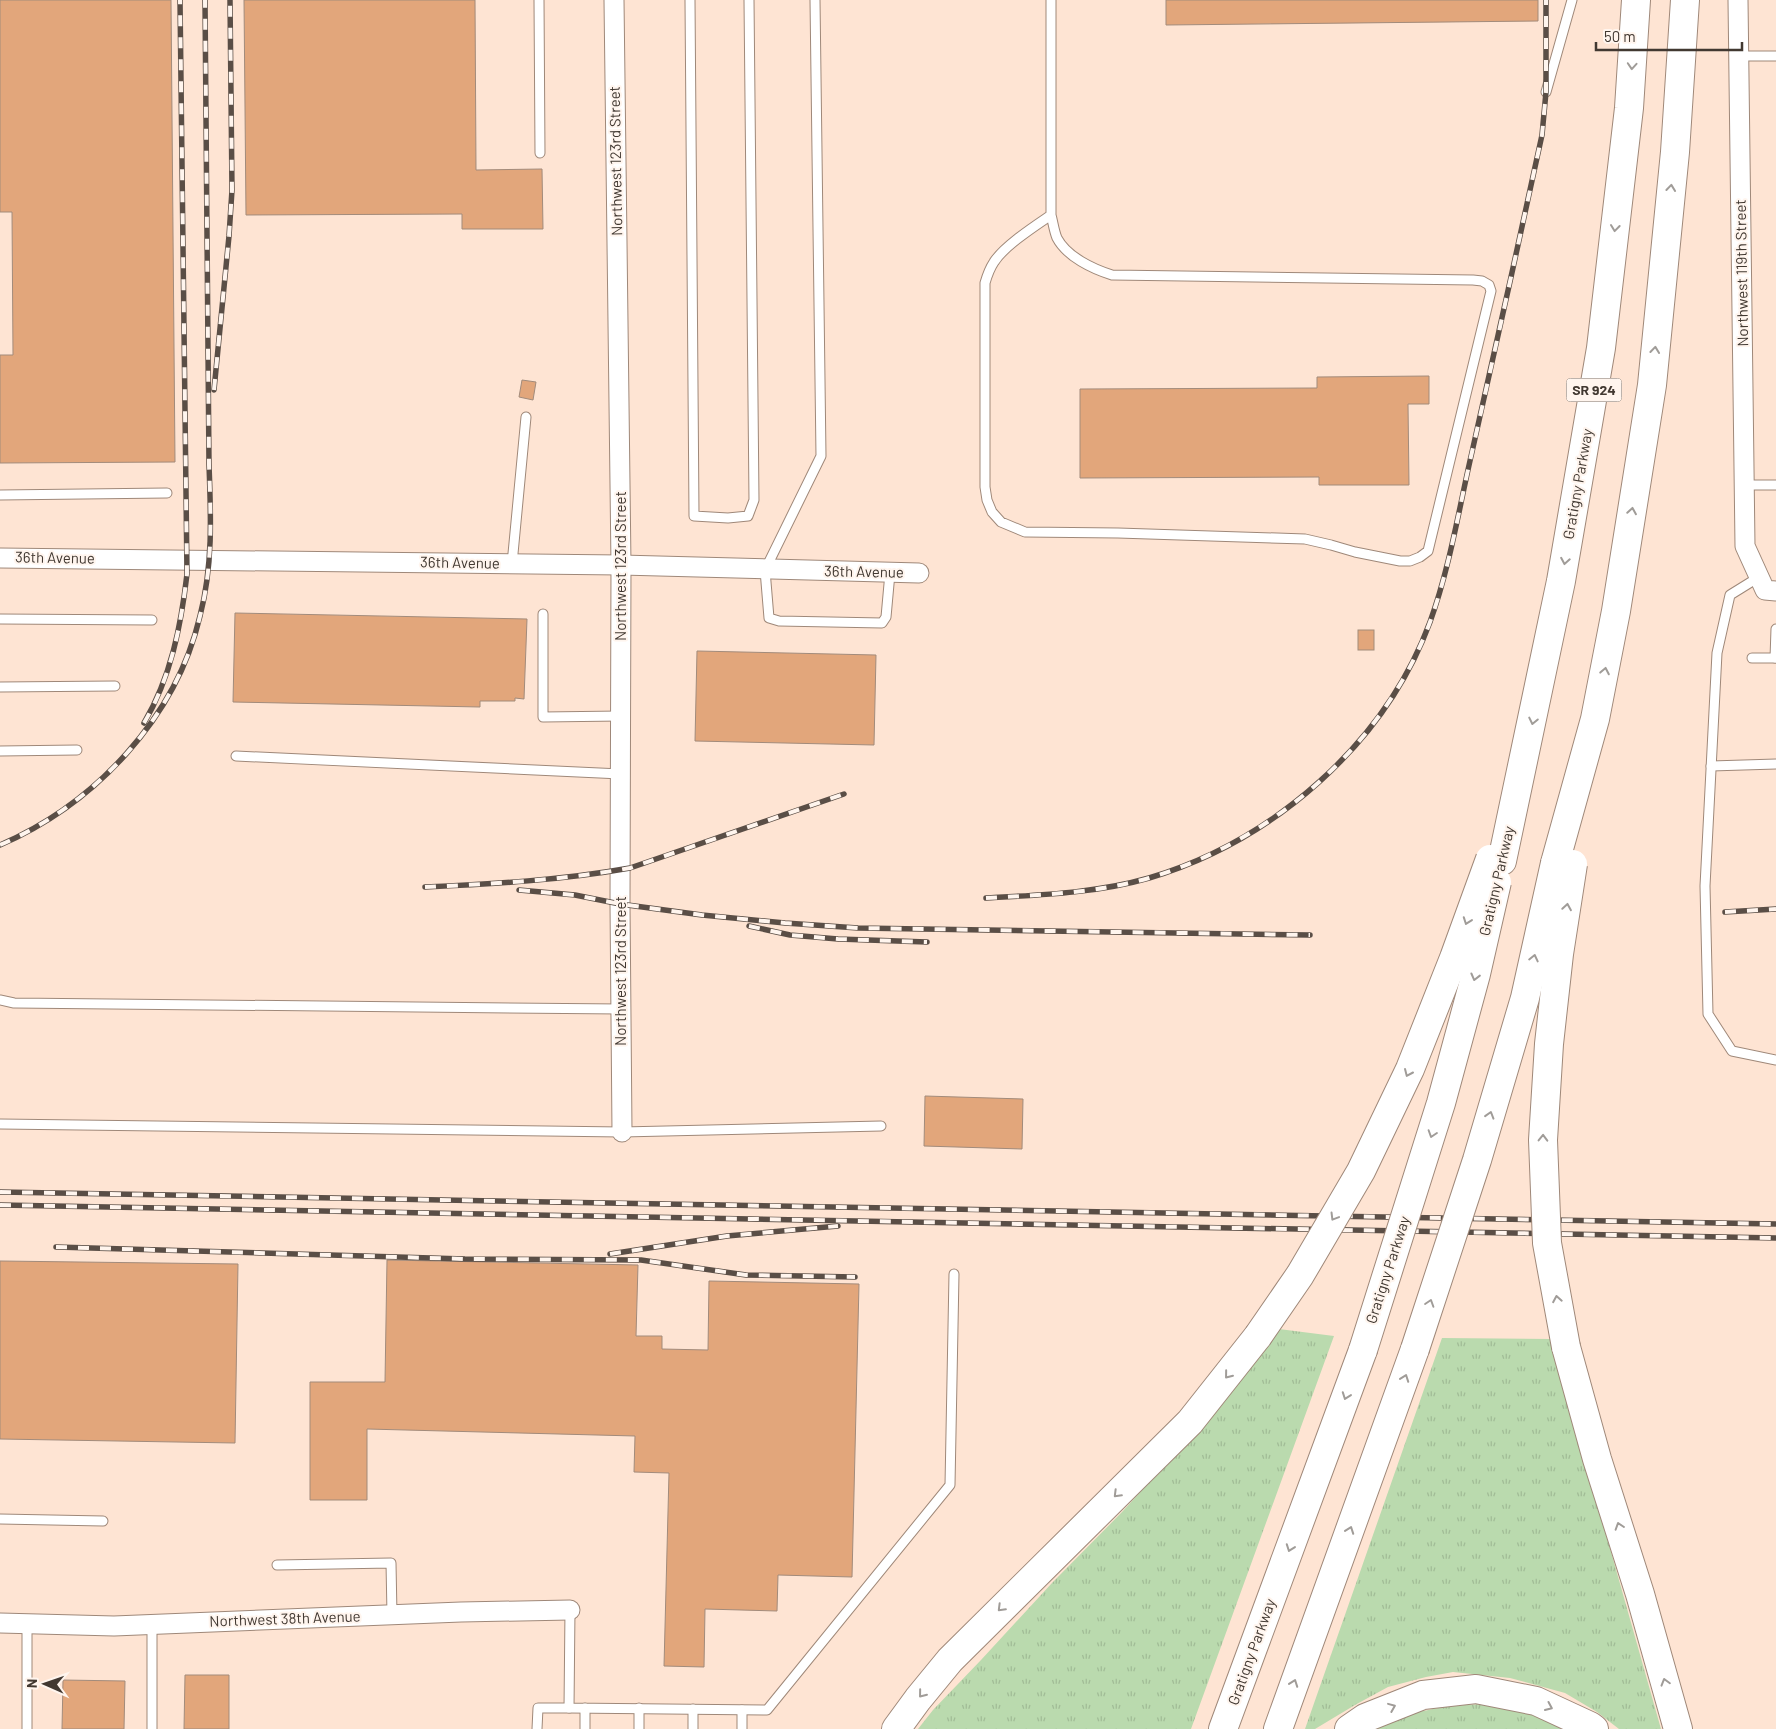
<svg xmlns="http://www.w3.org/2000/svg" width="1776" height="1729" font-family="Barlow,sans-serif">
<defs>
<pattern id="grass-tufts" width="24" height="20" patternUnits="userSpaceOnUse" patternTransform="scale(1.25)"><rect width="24" height="20" fill="#badaae"/><path d="M3 7l-1-3M5 7V3M7 7l1-3M15 17l-1-3M17 17v-4M19 17l1-3" fill="none" stroke="#a1bc96"/></pattern>
</defs>
<rect width="100%" height="100%" fill="#fee4d3"/>
<g fill="url(#grass-tufts)">
<polygon points="1271,1328 1334,1336 1191,1729 918,1729 933,1710 981,1660 1052,1583 1122,1512 1184,1444"/>
<polygon points="1442,1338 1551,1339 1661,1729 1619,1729 1597,1712 1565,1693 1510,1678 1453,1672 1426,1677 1388,1687 1355,1705 1315,1729 1305,1729"/>
<path d="M1481 1704 1518 1708 1565 1729H1377C1409 1710 1444 1706 1481 1704Z"/>
</g>
<g fill="#e2a67b" stroke="#a28b7b">
<polygon points="0,0 171,0 175,462 0,463 0,355 13,355 12,212 0,212"/>
<polygon points="244,0 475,0 476,170 542,169 543,229 462,229 462,214 246,215"/>
<polygon points="1166,0 1538,0 1538,21 1166,25"/>
<polygon points="1429,376 1429,404 1408,404 1409,485 1319,485 1319,477 1080,478 1080,389 1317,388 1317,377"/>
<polygon points="522,380 536,382 533,400 519,397"/>
<polygon points="235,613 527,619 524,699 515,698 515,701 480,701 480,707 233,702"/>
<rect x="1358" y="630" width="16" height="20"/>
<polygon points="697,651 876,655 874,745 695,741"/>
<polygon points="925,1096 1023,1099 1022,1149 924,1146"/>
<polygon points="387,1260 638,1265 636,1336 662,1336 662,1349 708,1350 709,1281 859,1284 852,1577 778,1575 777,1611 705,1609 704,1667 664,1666 669,1473 634,1472 635,1436 367,1429 367,1500 310,1500 310,1382 385,1382"/>
<polygon points="0,1261 238,1264 235,1443 0,1439"/>
<polygon points="185,1675 229,1675 229,1729 184,1729"/>
<polygon points="63,1680 125,1681 124,1729 62,1729"/>
</g>
<g fill="none" stroke-linecap="round" stroke-linejoin="round">
<g stroke="#9f8879" stroke-width="11">
<g id="service">
<polyline points="539,0 540,153"/>
<polyline points="690,0 694,516 728,518 748,516 754,500 749,0"/>
<polyline points="815,0 821,456 765,570 769,618 779,621 882,623 886,617 890,573"/>
<path d="M1051 0V215C1053 222 1054 231 1057 238 1067 257 1093 269 1112 275L1473 280 1482 281 1489 285 1491 291 1428 551 1420 557 1410 561H1400L1355 552 1331 545 1305 539 1118 533 1025 532 1001 522 992 512 987 500 985 487V283C987 276 990 268 994 262 1004 246 1035 226 1051 215"/>
<polyline points="1739,56 1776,56"/>
<polyline points="1546,92 1572,0"/>
<polyline points="1745,485 1776,485"/>
<polyline points="0,495 167,493"/>
<polyline points="512,564 526,417"/>
<polyline points="1759,577 1730,595 1717,653 1705,886 1708,1014 1732,1051 1776,1060"/>
<polyline points="543,614 543,717 621,716"/>
<polyline points="0,619 152,620"/>
<polyline points="1752,658 1776,658"/>
<polyline points="1775,658 1776,629"/>
<polyline points="0,687 115,686"/>
<polyline points="0,751 77,750"/>
<polyline points="236,756 621,774"/>
<polyline points="1711,766 1776,764"/>
<polyline points="0,1000 14,1003 621,1009"/>
<polyline points="0,1124 622,1132 881,1126"/>
<polyline points="0,1519 103,1521"/>
<polyline points="277,1565 391,1563 392,1615"/>
<polyline points="570,1610 569,1708 767,1710 950,1485 954,1274"/>
<polyline points="27,1729 27,1624"/>
<polyline points="152,1729 152,1625"/>
<polyline points="537,1729 538,1708 569,1708"/>
<polyline points="585,1729 585,1708"/>
<polyline points="639,1729 639,1708"/>
<polyline points="693,1729 693,1709"/>
<polyline points="742,1729 742,1710"/>
</g>
</g>
<g stroke="#9f8879" stroke-width="21">
<g id="minor">
<polyline points="614,0 621,565 620,904 622,1132"/>
<polyline points="1738,0 1745,546 1765,590 1776,591"/>
<polyline points="0,558 621,565 919,573"/>
<polyline points="0,1623 114,1626 461,1612 570,1610"/>
</g>
</g>
<g stroke="#9f8879" stroke-width="30">
<g id="motorway">
<polyline points="1502,861 1561,581 1601,348 1629,108 1636,0"/>
<polyline points="1555,863 1595,719 1616,611 1652,385 1675,152 1685,0"/>
<polyline points="1566,1347 1597,1459 1640,1594 1678,1729"/>
<polyline points="896,1729 918,1699 950,1660 1190,1422 1258,1336"/>
<polyline points="1223,1729 1363,1350"/>
<polyline points="1278,1729 1415,1349"/>
<polyline points="1349,1729 1365,1718 1423,1695 1476,1689 1536,1701 1590,1726 1594,1729"/>
</g>
</g>
<use href="#service" stroke="#fff" stroke-width="9"/>
<use href="#minor" stroke="#fff" stroke-width="19"/>
<use href="#motorway" stroke="#fff" stroke-width="28"/>
<g stroke="#5a4e46" stroke-width="5.5">
<g id="rail">
<polyline points="214,390 229,236 232,190 230,0"/>
<path d="M144 723C171 677 181 626 187 574L180 0"/>
<path d="M0 845C95 804 176 718 200 616 213 566 211 516 209 465L205 0"/>
<path d="M425 887C493 884 563 880 630 868L844 794"/>
<polyline points="519,890 575,895 620,904 702,915 785,923 858,928 1310,935"/>
<path d="M986 898C1041 895 1097 893 1149 878 1273 841 1385 744 1430 622 1450 567 1459 508 1472 452 1496 346 1519 241 1542 135L1546 92V0"/>
<polyline points="1725,912 1776,909"/>
<polyline points="749,926 790,935 838,939 927,942"/>
<polyline points="0,1192 1776,1224"/>
<polyline points="0,1205 1776,1238"/>
<polyline points="56,1247 465,1259 641,1260 746,1275 855,1277"/>
<polyline points="610,1254 727,1236 838,1226"/>
</g>
</g>
<use href="#rail" stroke="#fff5ee" stroke-width="4" stroke-dasharray="11" stroke-linecap="butt"/>
<g stroke="#9f8879" stroke-width="30" stroke-linecap="butt">
<g id="motorway-bridge">
<polyline points="1258,1336 1300,1275 1361,1171 1410,1069 1454,958 1490,859"/>
<polyline points="1566,1347 1547,1243 1543,1140 1549,1044 1559,954 1573,864"/>
<polyline points="1415,1349 1477,1160 1525,998 1555,863"/>
<polyline points="1363,1350 1441,1103 1476,974 1497,882"/>
</g>
</g>
<use href="#motorway-bridge" stroke="#fff" stroke-width="28"/>
</g>
<defs><path id="oneway-chevron" d="M-2-3.5L2.5 0L-2 3.5" fill="none" stroke-width="1.6" stroke-linecap="round" stroke-linejoin="round" transform="scale(1.25)"/></defs>
<g stroke="#a09c98">
<use href="#oneway-chevron" transform="translate(1632 66) rotate(94)"/>
<use href="#oneway-chevron" transform="translate(1671 188) rotate(-84)"/>
<use href="#oneway-chevron" transform="translate(1615 228) rotate(97)"/>
<use href="#oneway-chevron" transform="translate(1655 350) rotate(-84)"/>
<use href="#oneway-chevron" transform="translate(1632 511) rotate(-81)"/>
<use href="#oneway-chevron" transform="translate(1565 561) rotate(100)"/>
<use href="#oneway-chevron" transform="translate(1605 671) rotate(-79)"/>
<use href="#oneway-chevron" transform="translate(1533 721) rotate(102)"/>
<use href="#oneway-chevron" transform="translate(1567 907) rotate(-81)"/>
<use href="#oneway-chevron" transform="translate(1467 921) rotate(110)"/>
<use href="#oneway-chevron" transform="translate(1534 958) rotate(-77)"/>
<use href="#oneway-chevron" transform="translate(1475 977) rotate(104)"/>
<use href="#oneway-chevron" transform="translate(1408 1073) rotate(114)"/>
<use href="#oneway-chevron" transform="translate(1490 1115) rotate(-73)"/>
<use href="#oneway-chevron" transform="translate(1432 1134) rotate(108)"/>
<use href="#oneway-chevron" transform="translate(1543 1138) rotate(-89)"/>
<use href="#oneway-chevron" transform="translate(1334 1217) rotate(121)"/>
<use href="#oneway-chevron" transform="translate(1557 1299) rotate(-100)"/>
<use href="#oneway-chevron" transform="translate(1430 1303) rotate(-72)"/>
<use href="#oneway-chevron" transform="translate(1228 1375) rotate(129)"/>
<use href="#oneway-chevron" transform="translate(1405 1378) rotate(-70)"/>
<use href="#oneway-chevron" transform="translate(1346 1396) rotate(110)"/>
<use href="#oneway-chevron" transform="translate(1117 1494) rotate(135)"/>
<use href="#oneway-chevron" transform="translate(1619 1526) rotate(-108)"/>
<use href="#oneway-chevron" transform="translate(1350 1530) rotate(-70)"/>
<use href="#oneway-chevron" transform="translate(1290 1548) rotate(110)"/>
<use href="#oneway-chevron" transform="translate(1001 1608) rotate(135)"/>
<use href="#oneway-chevron" transform="translate(1665 1682) rotate(-106)"/>
<use href="#oneway-chevron" transform="translate(1294 1683) rotate(-70)"/>
<use href="#oneway-chevron" transform="translate(922 1694) rotate(129)"/>
<use href="#oneway-chevron" transform="translate(1392 1707) rotate(-22)"/>
<use href="#oneway-chevron" transform="translate(1549 1707) rotate(24)"/>
</g>
<g text-anchor="middle" stroke-width="4" stroke-linejoin="round" paint-order="stroke">
<rect fill="#fff5ee" stroke="#7a716a" stroke-width="1" x="1566.5" y="378.5" width="55" height="23" rx="4"/>
<g font-size="14" font-weight="bold" fill="#413831">
<text x="1594" y="395">SR 924</text>
</g>
<g font-size="15" fill="#413831" stroke="#fff5ee">
<text transform="translate(616 161) rotate(-91)" y="5">Northwest 123rd Street</text>
<text transform="translate(1742 273) rotate(-91)" y="5">Northwest 119th Street</text>
<text transform="translate(1578 484) rotate(-80)" y="5">Gratigny Parkway</text>
<text transform="translate(55 558) rotate(1)" y="5">36th Avenue</text>
<text transform="translate(460 563) rotate(1)" y="5">36th Avenue</text>
<text transform="translate(621 566) rotate(-90)" y="5">Northwest 123rd Street</text>
<text transform="translate(864 572) rotate(1)" y="5">36th Avenue</text>
<text transform="translate(1497 881) rotate(-77)" y="5">Gratigny Parkway</text>
<text transform="translate(621 971) rotate(-90)" y="5">Northwest 123rd Street</text>
<text transform="translate(1388 1270) rotate(-72)" y="5">Gratigny Parkway</text>
<text transform="translate(285 1619) rotate(-2)" y="5">Northwest 38th Avenue</text>
<text transform="translate(1252 1652) rotate(-70)" y="5">Gratigny Parkway</text>
</g>
</g>
<g transform="translate(45 1684) rotate(272)" stroke="#fff5ee" stroke-width="4" paint-order="stroke">
<path d="M0-4L9 19L0 12L-9 19Z" fill="#413831"/>
<text y="-8" font-size="14" font-weight="bold" text-anchor="middle" fill="#413831">N</text>
</g>
<path d="M1596 42v8h146v-8" fill="none" stroke="#413831" stroke-width="2.5"/>
<text x="1604" y="42" font-size="15" fill="#413831" stroke="#fff5ee" stroke-width="4" paint-order="stroke">50 m</text>
</svg>
